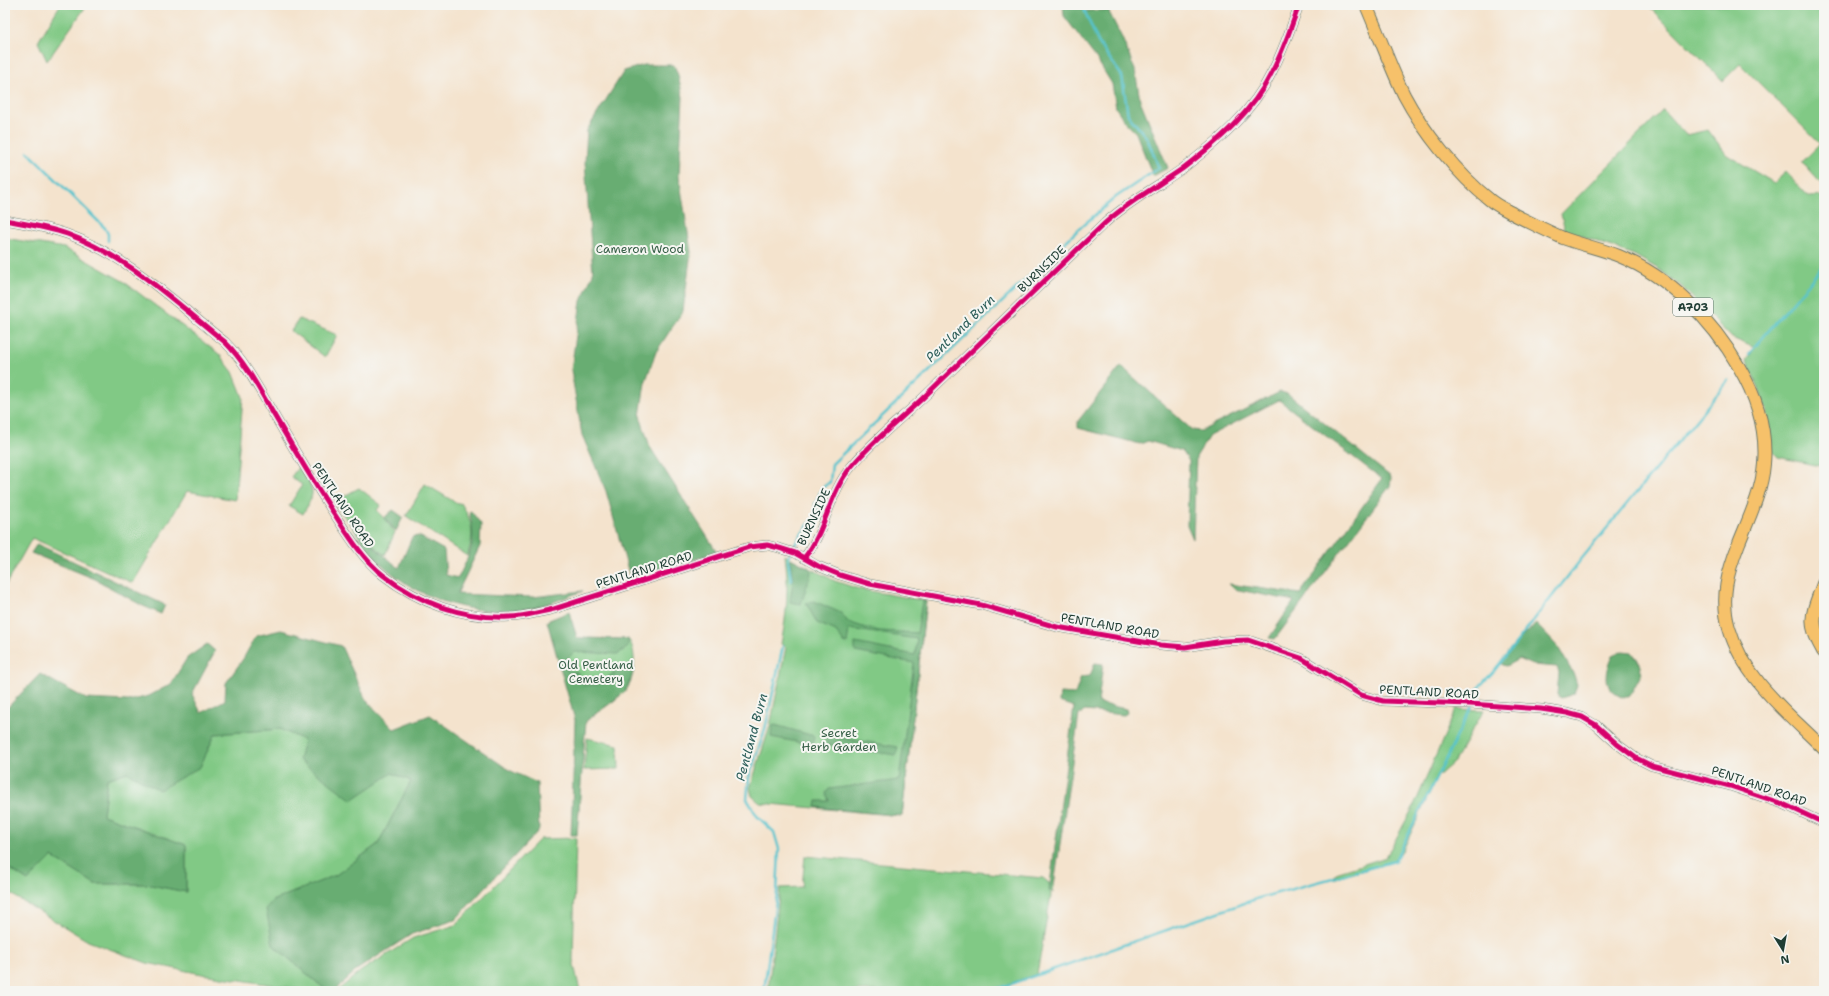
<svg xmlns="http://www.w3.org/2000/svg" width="1829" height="996" font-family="'Shantell Sans',sans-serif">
<rect width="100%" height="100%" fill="#f6f6f2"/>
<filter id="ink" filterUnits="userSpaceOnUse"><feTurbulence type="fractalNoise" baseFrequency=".025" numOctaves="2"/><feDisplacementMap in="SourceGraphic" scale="8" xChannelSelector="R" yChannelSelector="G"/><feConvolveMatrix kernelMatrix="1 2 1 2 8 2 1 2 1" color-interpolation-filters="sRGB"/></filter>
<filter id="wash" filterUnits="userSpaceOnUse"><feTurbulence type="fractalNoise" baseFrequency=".012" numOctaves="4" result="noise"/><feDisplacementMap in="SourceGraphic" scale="16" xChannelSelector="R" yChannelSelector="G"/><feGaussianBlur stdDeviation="0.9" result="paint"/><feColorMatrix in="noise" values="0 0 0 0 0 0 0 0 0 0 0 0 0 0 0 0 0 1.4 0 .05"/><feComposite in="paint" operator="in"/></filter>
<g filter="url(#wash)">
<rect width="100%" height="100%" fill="#f4e3cd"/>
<g fill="#81c985" stroke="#50835c">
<polygon points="60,5 87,5 47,61 38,42"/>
<polygon points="1647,5 1824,5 1824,187 1802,162 1820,144 1740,64 1723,81"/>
<polygon points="1663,110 1686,135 1708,130 1727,155 1774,183 1786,172 1809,197 1824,196 1824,467 1778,457 1772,451 1767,412 1758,386 1746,360 1755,348 1732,338 1681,286 1660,270 1634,255 1565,230 1561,214"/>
<polygon points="5,238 64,248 123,281 219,354 233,372 243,397 235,500 187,491 133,583 32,538 5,586"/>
<polygon points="299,319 337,335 325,357 291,331"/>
<path d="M299 466C313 491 318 488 303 514L289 506 302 485 291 477Z"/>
<path d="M425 484 458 504 461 503C473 522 475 535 467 556L406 516Z"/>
<polygon points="359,488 381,505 377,510 395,532 385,555 374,546 352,520 348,521 333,502"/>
<path d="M785 555 835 581 859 589 926 601 902 816 760 803 752 796 750 788 770 726 786 647 781 644C787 614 789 586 785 555Z"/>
<path d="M569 612 577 638 628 639C638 650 635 682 624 692 613 703 599 711 586 721L547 621Z"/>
<polygon points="1456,709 1484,710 1454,762 1437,777 1402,852 1392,862 1333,879 1336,873 1386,857 1415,804"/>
<polygon points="280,729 304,740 300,760 392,773 411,781 378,844 336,875 272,901 273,945 327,991 311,991 202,974 147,963 88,941 17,898 5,888 5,866 28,881 52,857 95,884 146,884 186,892 186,845 103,815 107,779 127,772 200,767 215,734"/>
<polygon points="587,738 618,745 619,769 584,770"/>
<polygon points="576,838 573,960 580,991 337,991 361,971 413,938 456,925 540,839"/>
<polygon points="805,856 1043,878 1049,883 1051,895 1037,974 989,991 768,991 780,888 802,887"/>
</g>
<g fill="#68ad72" stroke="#447553">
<polygon points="1063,5 1080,5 1084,11 1108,10 1122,38 1135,70 1140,100 1168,168 1153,176 1136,133 1126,123 1116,108 1112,84 1096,58 1064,16"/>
<polygon points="644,65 674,65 678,75 683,97 679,176 691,252 683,311 656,352 645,383 640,416 650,447 717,552 631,581 606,491 582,435 571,370 581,301 593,274 585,162 587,130 624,71"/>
<polygon points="1121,366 1192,430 1201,431 1280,392 1288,394 1391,477 1390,486 1275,639 1269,638 1294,601 1234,589 1229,584 1300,594 1382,479 1279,400 1209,436 1196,457 1193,539 1187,525 1189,461 1182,451 1148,441 1140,444 1078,428 1078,421"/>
<polygon points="393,510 403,517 396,531 384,518"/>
<path d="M471 511 481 524 480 546 457 594 533 597 583 591C566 597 549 605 531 608 473 620 408 597 370 552 362 542 356 532 349 522L352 521 374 547 399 568 412 537 419 536 444 550 446 575 458 578C471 552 477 541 469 512Z"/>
<polygon points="37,544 165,605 161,614 141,605 95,579 31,553"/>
<polygon points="792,559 810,569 811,573 801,604 790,602 793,580 790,560"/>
<polygon points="814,601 841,613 848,622 866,628 880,631 917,633 922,601 926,601 902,816 816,807 817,801 829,801 826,793 829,789 899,780 914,663 855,652 855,643 915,655 917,639 849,629 847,644 844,643 836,631 817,623 806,603"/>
<polygon points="569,612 577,638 628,639 628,647 618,654 574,652 565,661 567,671 577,672 584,685 597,685 621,668 630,666 633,673 626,691 586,721 577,835 571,835 575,720 547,621"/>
<polygon points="1536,624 1558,647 1574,675 1577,685 1574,694 1561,698 1557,695 1559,672 1557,667 1533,665 1519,659 1506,666 1502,665 1501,661 1514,644"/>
<polygon points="281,630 341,646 366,700 394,729 430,715 509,770 537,783 539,830 455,920 412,934 358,969 334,991 327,991 273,945 266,909 272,901 336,875 378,844 411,781 392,773 352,800 299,760 304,740 280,729 215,734 200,767 159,790 127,772 107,779 103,815 186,845 186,892 146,884 95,884 52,857 28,881 5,866 5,710 40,674 86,699 128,701 149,696 171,684 187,658 207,644 215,651 192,694 201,713 225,700 226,683 243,659 256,636"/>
<path d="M1622 651 1632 652 1638 660 1642 673 1630 695 1624 698C1602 690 1605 673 1613 655Z"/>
<polygon points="1095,663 1103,664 1098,703 1126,709 1127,713 1124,715 1085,711 1079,715 1053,892 1049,891 1074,707 1059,702 1060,693 1075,694 1081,677 1090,676"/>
<polygon points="775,725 814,736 813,745 771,737 772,726"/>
<polygon points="825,735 898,747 896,755 828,745 825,740"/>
</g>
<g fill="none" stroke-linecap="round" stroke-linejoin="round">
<g stroke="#57c4ce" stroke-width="2.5">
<polyline points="28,152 105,228 108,234 108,241"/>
<polyline points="1749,354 1824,265"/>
<polyline points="792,549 805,529 818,513 815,505 822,488 830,482 832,464 1081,227 1116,197 1159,168 1147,138 1128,115 1122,76 1098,42 1082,5"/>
<polyline points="790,554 788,559 791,581"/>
<polyline points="1474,702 1479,687 1494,671 1579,562 1729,380"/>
<polyline points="764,991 777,893 779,849 774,832 757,816 747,799 749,777 765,729 783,646"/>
<polyline points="991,991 1259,898 1395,861 1472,706"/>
</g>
</g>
</g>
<g filter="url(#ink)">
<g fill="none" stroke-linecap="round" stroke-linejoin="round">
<g stroke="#6a776a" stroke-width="10">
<g id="minor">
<path d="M5 220C26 224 47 227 67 234 128 256 176 303 225 342 247 364 261 393 277 420 296 453 316 486 337 518 350 538 364 560 383 575 419 603 463 619 509 617 524 617 539 612 554 609L749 547 767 545 779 548 795 553 818 566 840 575 870 584 981 605 1057 627 1161 645 1185 647 1223 641 1248 640 1301 658 1361 695 1383 701 1470 704 1541 709 1567 713 1582 717 1596 725 1617 744 1636 758 1652 766 1730 786 1783 804 1824 823"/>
<path d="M804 558C826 531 829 493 851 467 873 440 901 419 926 395 985 338 1045 280 1105 223 1128 202 1156 187 1182 169 1216 143 1253 112 1272 72 1283 51 1291 28 1299 5"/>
</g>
</g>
<g stroke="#6a776a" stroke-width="14">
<path id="major" d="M1366 5C1379 35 1390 66 1404 95 1423 131 1458 175 1490 200 1497 206 1507 210 1515 215 1531 223 1547 231 1563 238 1582 245 1601 249 1619 256 1670 277 1712 320 1739 367 1756 396 1767 430 1764 464 1762 491 1749 518 1739 543 1728 571 1720 597 1729 628 1743 678 1789 714 1824 749"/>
</g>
<g stroke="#6a776a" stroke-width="16">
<path id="highway" d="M1824 584C1813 614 1807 622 1824 651"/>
</g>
<use href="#minor" stroke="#fff" stroke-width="9"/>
<use href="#major" stroke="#f6c16b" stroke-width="12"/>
<use href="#highway" stroke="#f6c16b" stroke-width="14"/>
<g stroke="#f6f6f2" stroke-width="8">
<g id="cycleway">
<path d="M5 220C26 224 47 227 67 234 128 256 176 303 225 342 247 364 261 393 277 420 296 453 316 486 337 518 350 538 364 560 383 575 419 603 463 619 509 617 524 617 539 612 554 609L749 547 767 545 779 548 795 553 818 566 840 575 870 584 981 605 1057 627 1161 645 1185 647 1223 641 1248 640 1301 658 1361 695 1383 701 1470 704 1541 709 1567 713 1582 717 1596 725 1617 744 1636 758 1652 766 1730 786 1783 804 1824 823"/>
<path d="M804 558C826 531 829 493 851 467 873 440 901 419 926 395 985 338 1045 280 1105 223 1128 202 1156 187 1182 169 1216 143 1253 112 1272 72 1283 51 1291 28 1299 5"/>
</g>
</g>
<use href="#cycleway" stroke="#d6006c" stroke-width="5"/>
</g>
</g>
<g text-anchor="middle" stroke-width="4" stroke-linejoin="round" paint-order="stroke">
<rect fill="#f6f6f2" stroke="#60746d" stroke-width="1" x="1673" y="298" width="40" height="18" rx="3"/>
<g font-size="11" font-weight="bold" fill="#1f3d34">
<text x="1693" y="311">A703</text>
</g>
<g font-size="12" fill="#386048" stroke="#f6f6f2">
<text x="640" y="253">Cameron Wood</text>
<text x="596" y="669">Old Pentland<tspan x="596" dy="14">Cemetery</tspan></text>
<text x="839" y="737">Secret<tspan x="839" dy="14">Herb Garden</tspan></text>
</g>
<g font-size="12" fill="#1f3d34" stroke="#f6f6f2">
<text transform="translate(1042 269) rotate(-44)" y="4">BURNSIDE</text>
<text transform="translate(343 505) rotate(56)" y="4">PENTLAND ROAD</text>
<text transform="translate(814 517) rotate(-65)" y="4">BURNSIDE</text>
<text transform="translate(644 570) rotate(-17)" y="4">PENTLAND ROAD</text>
<text transform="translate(1110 626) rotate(10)" y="4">PENTLAND ROAD</text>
<text transform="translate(1429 692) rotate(3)" y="4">PENTLAND ROAD</text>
<text transform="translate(1759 786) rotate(19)" y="4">PENTLAND ROAD</text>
</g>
<g font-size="13" font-style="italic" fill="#2d5f5a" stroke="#f6f6f2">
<text transform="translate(960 328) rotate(-44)" y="5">Pentland Burn</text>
<text transform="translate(751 737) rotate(-75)" y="5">Pentland Burn</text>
</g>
</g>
<rect width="1829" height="996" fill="none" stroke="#f6f6f2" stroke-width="20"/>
<g transform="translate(1783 950) rotate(169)" stroke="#f6f6f2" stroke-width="3" paint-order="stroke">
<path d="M0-3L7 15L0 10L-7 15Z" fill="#1f3d34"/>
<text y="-6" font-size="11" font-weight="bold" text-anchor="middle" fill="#1f3d34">N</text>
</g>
</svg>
